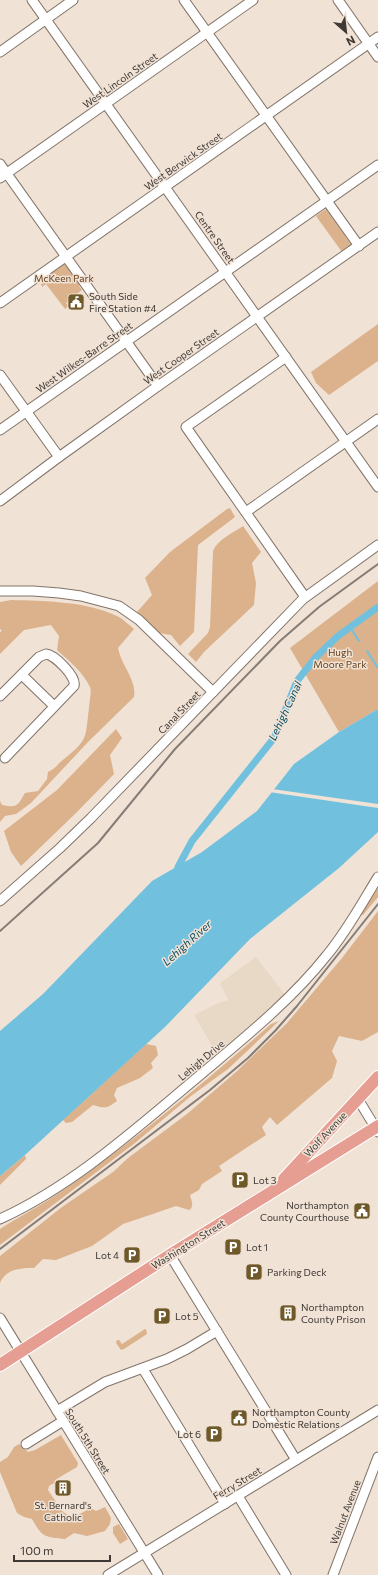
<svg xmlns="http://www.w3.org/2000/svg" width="378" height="1575" font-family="Commissioner,sans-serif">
<rect width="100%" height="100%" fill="#f1e2d6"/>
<polygon fill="#e7d9c6" points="256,957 286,996 220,1059 194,1015 216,1004 228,1000 220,983"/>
<g fill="#dbb28c">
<polygon points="326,209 352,246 342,252 316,216"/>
<polygon points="66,257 84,283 79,286 82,290 78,293 78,294 66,303 68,306 65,309 46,284 42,287 41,284 46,280 48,281 42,273"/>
<polygon points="378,324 378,361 329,395 316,383 311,372"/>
<polygon points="230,508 235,517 198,545 194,632 180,646 171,635 159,633 137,612 152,595 145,578 170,552 227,509"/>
<path d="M243 526 261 552 252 563 256 583 254 605 204 652 196 662 188 654 208 633 210 627 213 551C217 540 233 533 243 526Z"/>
<polygon points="378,581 378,709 339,732 290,648"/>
<path d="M11 600C45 601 87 601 119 617 124 620 129 625 134 629L118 648C121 665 137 680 134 697L88 742 31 803 16 814 5 816 0 822V801L2 805C18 808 17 806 25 793L38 791 47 779 48 772C58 767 56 765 64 759 89 739 85 738 89 708 89 702 92 692 90 687 83 672 69 661 57 650L59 636 51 625 24 630 0 654V632L2 631 0 629V602Z"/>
<polygon points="116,729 122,738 110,755 114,774 76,813 21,866 11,852 4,831 57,790"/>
<polygon points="378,884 378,897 363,915 360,915"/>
<path d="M378 911V1032L362 1041 339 1036 332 1051 337 1061 332 1078 277 1125 270 1117 262 1127 266 1135 219 1166 222 1171 202 1184 199 1190 190 1195C191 1200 195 1207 189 1210L176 1206 144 1217 123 1224 92 1246 56 1260 43 1259 34 1268C20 1268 6 1269 0 1283V1256L62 1207 113 1172 128 1158 187 1114 236 1072 287 1023 342 958Z"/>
<path d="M279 1021 228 1069 191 1096 135 1143 0 1245V1229C20 1216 42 1205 62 1191 135 1140 204 1083 271 1024Z"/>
<path d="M146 1044 156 1046 158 1055 151 1063 153 1068 140 1078 117 1088 114 1095 117 1101C107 1108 106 1109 93 1105L72 1122 66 1123 63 1120Z"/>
<polygon points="25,1155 26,1159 0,1185 0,1176"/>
<polygon points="145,1329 146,1329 147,1334 124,1349 121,1350 116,1343 117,1340 119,1340 122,1344"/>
<path d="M61 1435 78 1463 77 1467 55 1480 54 1483 49 1486 48 1490 62 1511 72 1518 91 1508 96 1511 105 1507 111 1518 110 1524 105 1531 87 1536 74 1533 65 1539C44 1537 42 1537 32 1519L24 1517 17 1513 0 1472V1462L8 1457 14 1447 19 1444 28 1452 35 1450Z"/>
<polygon points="119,1524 128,1539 120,1544 113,1533 113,1527"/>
</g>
<polygon fill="#71c1de" points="378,709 378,832 339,868 250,939 165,1027 25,1155 0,1176 0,1031 43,994 152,881 202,852 257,811 294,764 339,732"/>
<polygon fill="#f1e2d6" points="272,789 378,804 378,808 269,792"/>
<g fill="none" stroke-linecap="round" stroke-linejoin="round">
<g stroke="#71c1de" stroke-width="2">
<polyline points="350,627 359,641"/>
<polyline points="367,651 378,668"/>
</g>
<polyline stroke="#71c1de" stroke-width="7" points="178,867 192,841 274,738 297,681 316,657 338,636 378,607"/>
<g stroke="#817469" stroke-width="11">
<g id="minor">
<polyline points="32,0 378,487"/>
<polyline points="184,0 359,246"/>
<polyline points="338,0 378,57"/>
<polyline points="0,52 73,0"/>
<polyline points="0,164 158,386"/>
<polyline points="0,178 253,0"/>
<polyline points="0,303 378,37"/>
<polyline points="286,357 186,427 305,597"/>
<polyline points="0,375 59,457"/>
<polyline points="0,430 378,165"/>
<polyline points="0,501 59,457 158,386 378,232"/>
<polyline points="246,512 378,419"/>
<polyline points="0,591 33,591 59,593 81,596 119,606 139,620 213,692"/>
<polyline points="22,675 54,706"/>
<path d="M0 696 39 657 46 654C55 655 77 677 74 686L5 758"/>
<polyline points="0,901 60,848 91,818 303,599 378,545"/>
<polyline points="358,1099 378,1132"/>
<path d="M0 1219C72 1186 132 1132 193 1081 239 1042 289 1003 327 955 347 931 362 903 378 877"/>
<polyline points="170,1255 296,1460"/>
<polyline points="0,1318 158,1575"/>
<polyline points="143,1369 225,1504"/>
<polyline points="57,1411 105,1382 167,1359 187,1349 217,1331"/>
<polyline points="26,1444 63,1421"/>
<polyline points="238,1496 286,1575"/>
<polyline points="108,1575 378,1410"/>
<polyline points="333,1575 378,1457"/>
</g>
</g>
<g stroke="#fff" stroke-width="14">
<g id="major">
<polyline points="284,1179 378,1077"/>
<polyline points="0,1365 170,1255 378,1126"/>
</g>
</g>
<use href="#minor" stroke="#fff" stroke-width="9"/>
<use href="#major" stroke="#e69e92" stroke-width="12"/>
<g stroke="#857c75" stroke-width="2">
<polyline points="0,931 98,843 175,749 280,641 319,607 378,564"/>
<polyline points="0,1249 210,1090 248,1058 275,1031 297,1006 378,904"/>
</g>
</g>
<defs>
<g id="civic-square" transform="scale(0.9)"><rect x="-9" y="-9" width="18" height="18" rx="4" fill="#705929" stroke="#f1e2d6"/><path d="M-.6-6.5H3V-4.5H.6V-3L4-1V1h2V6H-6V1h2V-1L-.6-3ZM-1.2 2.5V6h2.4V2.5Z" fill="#fff"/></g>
<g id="parking-square" transform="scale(0.9)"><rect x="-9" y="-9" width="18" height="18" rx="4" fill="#705929" stroke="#f1e2d6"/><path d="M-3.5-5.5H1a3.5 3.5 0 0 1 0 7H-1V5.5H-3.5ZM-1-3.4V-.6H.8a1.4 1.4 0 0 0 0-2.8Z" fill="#fff"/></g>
<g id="building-square" transform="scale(0.9)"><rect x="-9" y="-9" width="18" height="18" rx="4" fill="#705929" stroke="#f1e2d6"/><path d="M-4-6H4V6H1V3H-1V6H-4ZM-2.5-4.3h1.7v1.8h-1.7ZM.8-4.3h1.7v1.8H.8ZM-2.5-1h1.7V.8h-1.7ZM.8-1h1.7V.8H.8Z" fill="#fff"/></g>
</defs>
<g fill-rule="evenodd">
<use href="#civic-square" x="76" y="302"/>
<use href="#parking-square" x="240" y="1180"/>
<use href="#civic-square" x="362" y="1211"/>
<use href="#parking-square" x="233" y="1247"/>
<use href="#parking-square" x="132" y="1255"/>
<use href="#parking-square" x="254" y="1272"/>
<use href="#building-square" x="288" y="1313"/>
<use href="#parking-square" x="162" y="1316"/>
<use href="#civic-square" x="239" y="1418"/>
<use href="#parking-square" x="214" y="1434"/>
<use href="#building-square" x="63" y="1488"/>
</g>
<g text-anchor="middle" stroke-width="3" stroke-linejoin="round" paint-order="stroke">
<g font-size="10" fill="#3e3934" stroke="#f1e2d6">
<text transform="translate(120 80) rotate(-35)" y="4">West Lincoln Street</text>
<text transform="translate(183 161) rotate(-35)" y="4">West Berwick Street</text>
<text transform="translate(215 237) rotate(55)" y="4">Centre Street</text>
<text transform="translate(181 356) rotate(-35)" y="4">West Cooper Street</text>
<text transform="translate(84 357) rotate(-35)" y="4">West Wilkes-Barre Street</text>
<text transform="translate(179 712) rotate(-46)" y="4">Canal Street</text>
<text transform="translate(201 1060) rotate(-40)" y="4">Lehigh Drive</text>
<text transform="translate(325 1134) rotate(-47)" y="4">Wolf Avenue</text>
<text transform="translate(188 1244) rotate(-32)" y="4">Washington Street</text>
<text transform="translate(88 1441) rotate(58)" y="4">South 5th Street</text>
<text transform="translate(237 1483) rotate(-31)" y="4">Ferry Street</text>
<text transform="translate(345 1512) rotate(-69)" y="4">Walnut Avenue</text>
</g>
<g font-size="10" fill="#64401c" stroke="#f1e2d6">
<text x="64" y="282">McKeen Park</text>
<text x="340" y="656">Hugh<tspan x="340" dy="12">Moore Park</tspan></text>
</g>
<g font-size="10" fill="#3e3934" stroke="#f1e2d6" text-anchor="start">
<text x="89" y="300">South Side<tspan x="89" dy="12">Fire Station #4</tspan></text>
<text x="253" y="1184">Lot 3</text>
<text x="349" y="1209" text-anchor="end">Northampton<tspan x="349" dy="12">County Courthouse</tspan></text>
<text x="246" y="1251">Lot 1</text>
<text x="119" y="1259" text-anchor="end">Lot 4</text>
<text x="267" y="1276">Parking Deck</text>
<text x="301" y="1311">Northampton<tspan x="301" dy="12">County Prison</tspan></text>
<text x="175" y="1320">Lot 5</text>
<text x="252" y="1416">Northampton County<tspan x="252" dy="12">Domestic Relations</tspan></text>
<text x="201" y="1438" text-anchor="end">Lot 6</text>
<text x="63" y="1509" text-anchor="middle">St. Bernard's<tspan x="63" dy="12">Catholic</tspan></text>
</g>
<g font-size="11" font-style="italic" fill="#0a5064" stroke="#f1e2d6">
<text transform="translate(285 711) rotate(-65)" y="4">Lehigh Canal</text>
<text transform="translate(187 943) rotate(-42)" y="4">Lehigh River</text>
</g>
</g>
<g transform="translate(346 32) rotate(152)" stroke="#f1e2d6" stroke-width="3" paint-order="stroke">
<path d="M0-3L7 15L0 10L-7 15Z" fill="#3e3934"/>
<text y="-6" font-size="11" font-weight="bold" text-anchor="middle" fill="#3e3934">N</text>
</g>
<path d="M14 1555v6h96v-6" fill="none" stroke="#3e3934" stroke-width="2"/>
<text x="20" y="1555" font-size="12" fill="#3e3934" stroke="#f1e2d6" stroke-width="3" paint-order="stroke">100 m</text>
</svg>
